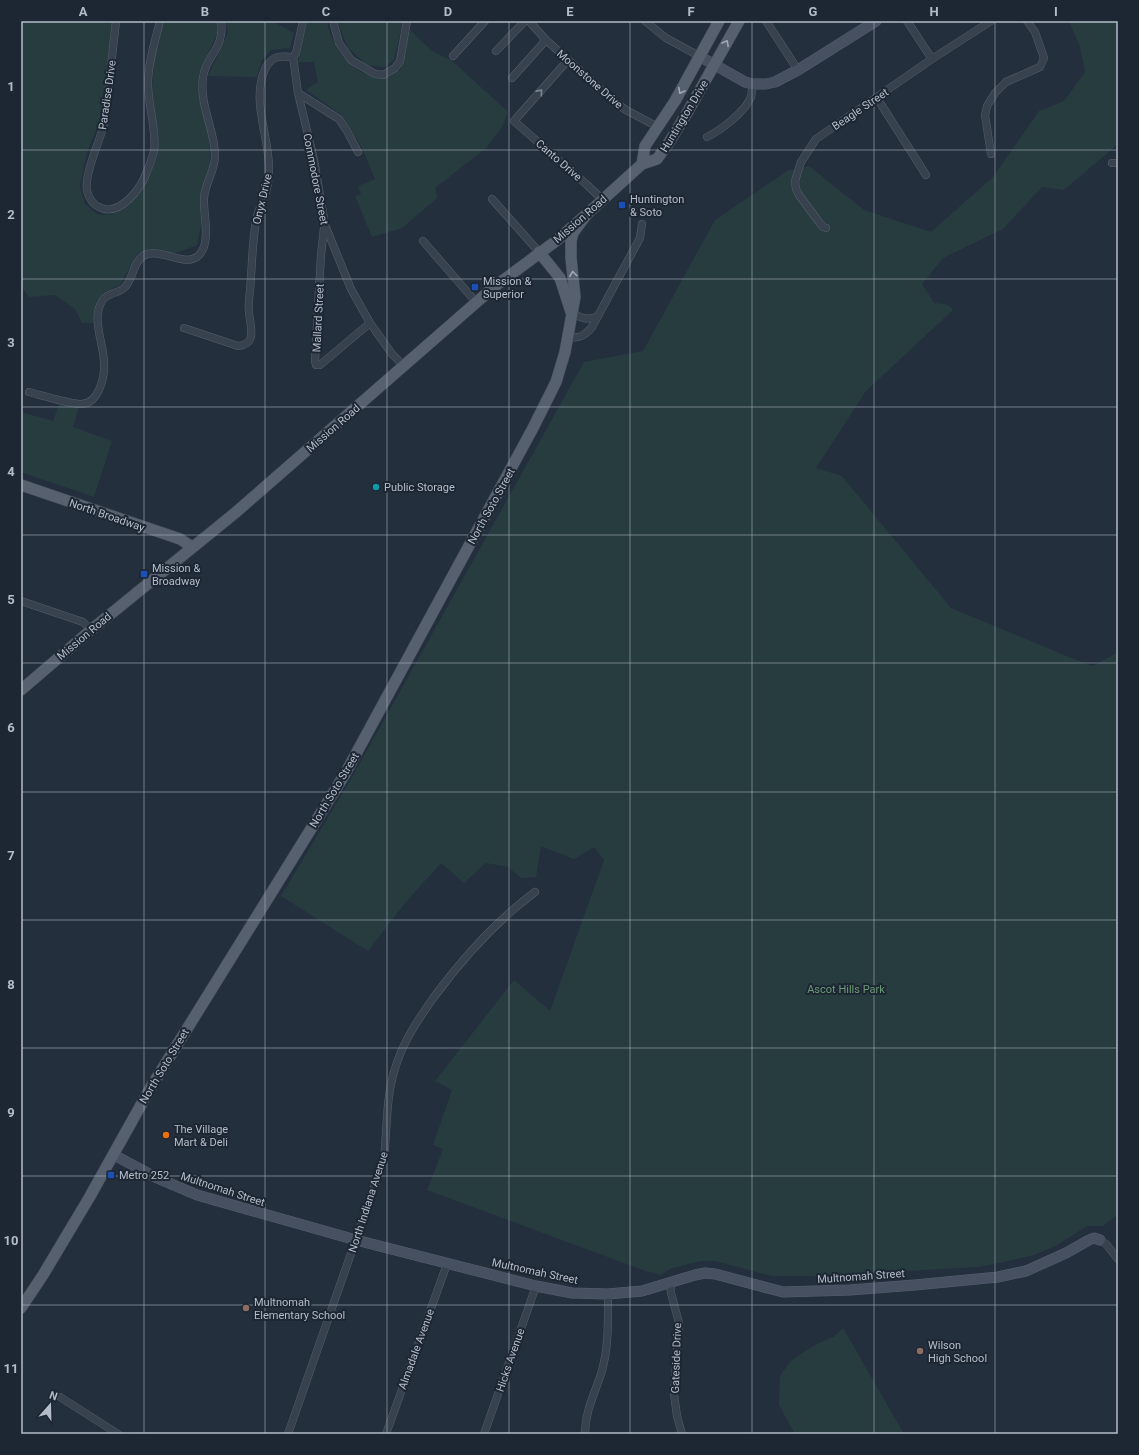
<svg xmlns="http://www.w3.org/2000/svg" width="1139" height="1455" font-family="Roboto,sans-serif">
<rect width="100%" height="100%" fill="#242f3e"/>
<g fill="#263c3f">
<polygon points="21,21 113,21 99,124 87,152 80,186 85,204 97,214 111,215 130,204 146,182 157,157 157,129 152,93 154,64 163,21 217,21 217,34 199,73 199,98 209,137 210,164 200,200 202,220 197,245 174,254 156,249 138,253 120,285 104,292 96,302 93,323 82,323 75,309 55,295 29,297 21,286"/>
<polygon points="226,21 272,21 294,33 290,48 271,50 262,60 257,77 208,76 228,33"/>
<path d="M307 21H327C330 41 342 59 358 70 365 75 375 76 382 79L400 70 410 30 432 51 451 60 508 112 502 127 486 148 435 188 437 198 402 228 372 237 355 196 361 194 358 186 375 179 361 146 342 115 306 90 318 82 314 62H298Z"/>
<polygon points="337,21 403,21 394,60 385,67 367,65 348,48"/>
<path d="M1069 21H1118V144L1064 190 1042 187 1003 229 943 258 922 284 934 303C941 304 949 303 953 310L866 391 816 468 842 476 951 608 1064 655 1093 666 1118 652V1214L1103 1226H1087L1056 1246 1031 1256 979 1267 815 1276H772L715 1261H700L670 1269 661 1275 651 1272H648L427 1190 443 1149 433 1145 452 1090 435 1081 514 980 550 1011 604 860 594 847 574 859 541 846 536 877 521 878 508 867 486 863 464 883 441 863 405 903 368 951 281 896 355 772 584 362 643 351 715 220 787 171 809 166 864 210 931 232 993 177 1039 111 1064 101 1085 72 1080 47Z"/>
<polygon points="59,404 79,407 73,427 112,441 94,497 21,472 21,412 53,421"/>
<polygon points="843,1328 904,1434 795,1434 779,1405 780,1376 790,1362 802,1353 819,1343 835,1336"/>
</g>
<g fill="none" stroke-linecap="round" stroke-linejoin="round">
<g stroke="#565f6c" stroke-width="8">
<g id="street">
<path d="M116 21 105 120C101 140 84 172 87 191 89 198 92 204 99 207 119 218 142 188 147 171 150 165 152 158 154 151 157 132 148 105 148 84 148 63 155 41 160 21"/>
<polyline points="303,21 296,53 293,57 298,93 314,160 325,225 351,289 370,323 392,354 404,366"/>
<polyline points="333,21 339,43 351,60 375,74 383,75 395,68 400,61 407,21"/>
<polyline points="529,21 546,40 614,101 626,110 658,127"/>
<polyline points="645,21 666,38 699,56"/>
<polyline points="766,21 798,70"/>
<polyline points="907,21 932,59"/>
<polyline points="496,51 525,21"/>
<polyline points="453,56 485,21"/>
<polyline points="568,60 514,121 586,184 603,200"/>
<polyline points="512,78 546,40"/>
<polyline points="298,93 339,119 347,131 358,152"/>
<polyline points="877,98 926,175"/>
<path d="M707 137C721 130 745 112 751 97 752 93 752 88 752 84"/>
<polyline points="991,154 985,115 987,106 995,93 1006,82 1040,67 1044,58 1035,32 1027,21"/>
<polyline points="1112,163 1118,163"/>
<polyline points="492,199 539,252"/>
<polyline points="324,228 321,255 315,361 316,365 320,365 370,323"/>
<polyline points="826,228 823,227 819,222 799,195 796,189 795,181 801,162 816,139 932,59 991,21"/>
<polyline points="423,241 476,302"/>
<path d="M572 313C581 318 588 321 598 316"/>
<path d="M184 328 238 346C258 344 250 326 249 312 248 305 249 298 250 291 252 268 252 244 256 221 257 212 262 204 265 195 268 187 269 177 269 168 269 135 251 101 265 69 267 65 271 60 275 58 281 55 287 57 293 57"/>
<path d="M567 337C578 339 585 336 592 327L640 238 642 224"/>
<path d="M29 392C44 396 63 402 79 404 98 406 105 378 104 363 104 344 91 319 102 301 107 292 119 294 125 287 133 279 133 263 143 256 159 246 185 268 198 256 212 244 203 214 204 198 205 182 216 170 215 154 214 128 199 104 203 77 206 55 225 49 221 21"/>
<polyline points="21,601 83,622 91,630"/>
<polyline points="1100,1240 1106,1244 1118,1259"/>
<polyline points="670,1282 671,1293 679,1323 674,1394 677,1416 682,1434"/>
<polyline points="60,1397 118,1434"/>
<path d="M288 1434 384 1159C387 1132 386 1098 394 1072 402 1043 417 1021 434 997 463 958 496 921 535 892"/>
<polyline points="386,1434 447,1264"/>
<polyline points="484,1434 536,1286"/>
<path d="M585 1434C585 1412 594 1395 601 1374 609 1348 608 1321 608 1294"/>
</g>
</g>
<g stroke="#565f6c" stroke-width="11">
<g id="secondary">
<polyline points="699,56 745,82 752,84 766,84 775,82 798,70 876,21"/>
<polyline points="114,1155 155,1177 197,1195 356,1240 536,1286 572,1293 608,1294 642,1291 695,1275 705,1273 715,1274 783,1292 850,1290 915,1285 998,1277 1026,1271 1066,1253 1089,1240 1094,1238 1100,1240"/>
</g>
</g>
<g stroke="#414a57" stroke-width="12">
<g id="primary">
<polyline points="642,164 645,146 675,101 719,21"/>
<polyline points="539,252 560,278 571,312"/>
<polyline points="21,485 180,539 192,547"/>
<polyline points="21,690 91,630 235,513 494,287 556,241 587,214 642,164 657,159 668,144 687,113 739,21"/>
<polyline points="21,1308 43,1275 89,1198 151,1087 345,774 533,428 556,382 565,352 575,297 571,258 571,241 573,233 587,214"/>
</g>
</g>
<use href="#street" stroke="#38414e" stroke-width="7"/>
<use href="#secondary" stroke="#465061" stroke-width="10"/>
<use href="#primary" stroke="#56606e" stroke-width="11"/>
</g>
<defs><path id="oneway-chevron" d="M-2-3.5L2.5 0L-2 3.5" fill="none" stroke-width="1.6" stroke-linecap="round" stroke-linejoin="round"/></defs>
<g stroke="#a1aab7">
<use href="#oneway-chevron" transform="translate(726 43) rotate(-61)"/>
<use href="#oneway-chevron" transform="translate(681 91) rotate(118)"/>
<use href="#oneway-chevron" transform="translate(573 274) rotate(-97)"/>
</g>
<use stroke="#7c8592" href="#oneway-chevron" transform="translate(540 92) rotate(-48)"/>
<path fill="none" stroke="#b4bcc9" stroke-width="1" stroke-opacity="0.55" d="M144 21V1434M265 21V1434M387 21V1434M509 21V1434M630 21V1434M752 21V1434M874 21V1434M995 21V1434M21 150H1118M21 279H1118M21 407H1118M21 535H1118M21 663H1118M21 792H1118M21 920H1118M21 1048H1118M21 1176H1118M21 1305H1118"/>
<g fill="#1a4fb4" stroke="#1d2633" stroke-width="1.5">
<rect x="618" y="201" width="8" height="8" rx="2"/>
<rect x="471" y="283" width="8" height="8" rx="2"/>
<rect x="140" y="570" width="8" height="8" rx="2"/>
<rect x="107" y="1171" width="8" height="8" rx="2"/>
</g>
<circle fill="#0f9aa8" stroke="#1d2633" stroke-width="1.5" cx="376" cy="487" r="4"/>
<circle fill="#e8710a" stroke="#1d2633" stroke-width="1.5" cx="166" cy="1135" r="4"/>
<g fill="#8d6e63" stroke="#1d2633" stroke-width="1.5">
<circle cx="246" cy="1308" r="4"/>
<circle cx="920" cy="1351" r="4"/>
</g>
<g text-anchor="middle" stroke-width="4" stroke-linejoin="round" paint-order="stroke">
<g font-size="11" fill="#b4bcc9" stroke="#1d2633">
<text transform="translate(590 79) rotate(41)" y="4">Moonstone Drive</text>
<text transform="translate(107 95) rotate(-82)" y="4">Paradise Drive</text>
<text transform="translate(860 109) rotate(-34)" y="4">Beagle Street</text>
<text transform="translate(684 116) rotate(-59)" y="4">Huntington Drive</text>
<text transform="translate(559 160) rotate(41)" y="4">Canto Drive</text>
<text transform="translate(316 179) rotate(79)" y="4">Commodore Street</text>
<text transform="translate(262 199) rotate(-77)" y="4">Onyx Drive</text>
<text transform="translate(580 219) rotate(-41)" y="4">Mission Road</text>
<text transform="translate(318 318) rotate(-87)" y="4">Mallard Street</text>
<text transform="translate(333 428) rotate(-41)" y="4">Mission Road</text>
<text transform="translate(491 506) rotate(-61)" y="4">North Soto Street</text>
<text transform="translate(107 515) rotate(19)" y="4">North Broadway</text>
<text transform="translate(84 636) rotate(-40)" y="4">Mission Road</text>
<text transform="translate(334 790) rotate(-59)" y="4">North Soto Street</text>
<text transform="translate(164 1066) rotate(-59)" y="4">North Soto Street</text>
<text transform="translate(223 1189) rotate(18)" y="4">Multnomah Street</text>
<text transform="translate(368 1202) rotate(-72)" y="4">North Indiana Avenue</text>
<text transform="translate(535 1271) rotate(12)" y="4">Multnomah Street</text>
<text transform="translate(861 1276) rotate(-4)" y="4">Multnomah Street</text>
<text transform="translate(416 1349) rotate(-70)" y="4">Almadale Avenue</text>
<text transform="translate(676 1358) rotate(-88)" y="4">Gateside Drive</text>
<text transform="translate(510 1360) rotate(-71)" y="4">Hicks Avenue</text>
</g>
<g font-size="11" fill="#b4bcc9" stroke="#1d2633" text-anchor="start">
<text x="630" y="203">Huntington<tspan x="630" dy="13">&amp; Soto</tspan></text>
<text x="483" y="285">Mission &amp;<tspan x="483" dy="13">Superior</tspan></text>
<text x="384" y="491">Public Storage</text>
<text x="152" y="572">Mission &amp;<tspan x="152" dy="13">Broadway</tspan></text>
<text x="174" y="1133">The Village<tspan x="174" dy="13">Mart &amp; Deli</tspan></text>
<text x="119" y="1179">Metro 252</text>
<text x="254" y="1306">Multnomah<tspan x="254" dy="13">Elementary School</tspan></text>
<text x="928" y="1349">Wilson<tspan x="928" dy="13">High School</tspan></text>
</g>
<g font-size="11" fill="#6b9a76" stroke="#1d2633">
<text x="846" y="993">Ascot Hills Park</text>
</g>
</g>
<rect width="1139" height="1455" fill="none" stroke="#1d2633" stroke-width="44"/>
<g transform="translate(50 1405) rotate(20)" stroke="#1d2633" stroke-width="3" paint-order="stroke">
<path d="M0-3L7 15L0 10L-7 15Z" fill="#b4bcc9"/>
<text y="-6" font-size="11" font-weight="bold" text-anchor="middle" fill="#b4bcc9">N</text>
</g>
<rect x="22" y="22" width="1095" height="1411" fill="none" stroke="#b4bcc9" stroke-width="1.5"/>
<g font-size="13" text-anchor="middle" font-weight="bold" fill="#b4bcc9">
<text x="83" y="16">A</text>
<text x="205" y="16">B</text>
<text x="326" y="16">C</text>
<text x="448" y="16">D</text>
<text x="570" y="16">E</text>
<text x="691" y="16">F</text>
<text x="813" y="16">G</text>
<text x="934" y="16">H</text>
<text x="1056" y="16">I</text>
<text x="11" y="91">1</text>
<text x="11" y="219">2</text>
<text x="11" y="347">3</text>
<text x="11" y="476">4</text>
<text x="11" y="604">5</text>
<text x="11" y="732">6</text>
<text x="11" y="860">7</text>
<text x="11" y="989">8</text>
<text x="11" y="1117">9</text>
<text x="11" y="1245">10</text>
<text x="11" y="1373">11</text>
</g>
</svg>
